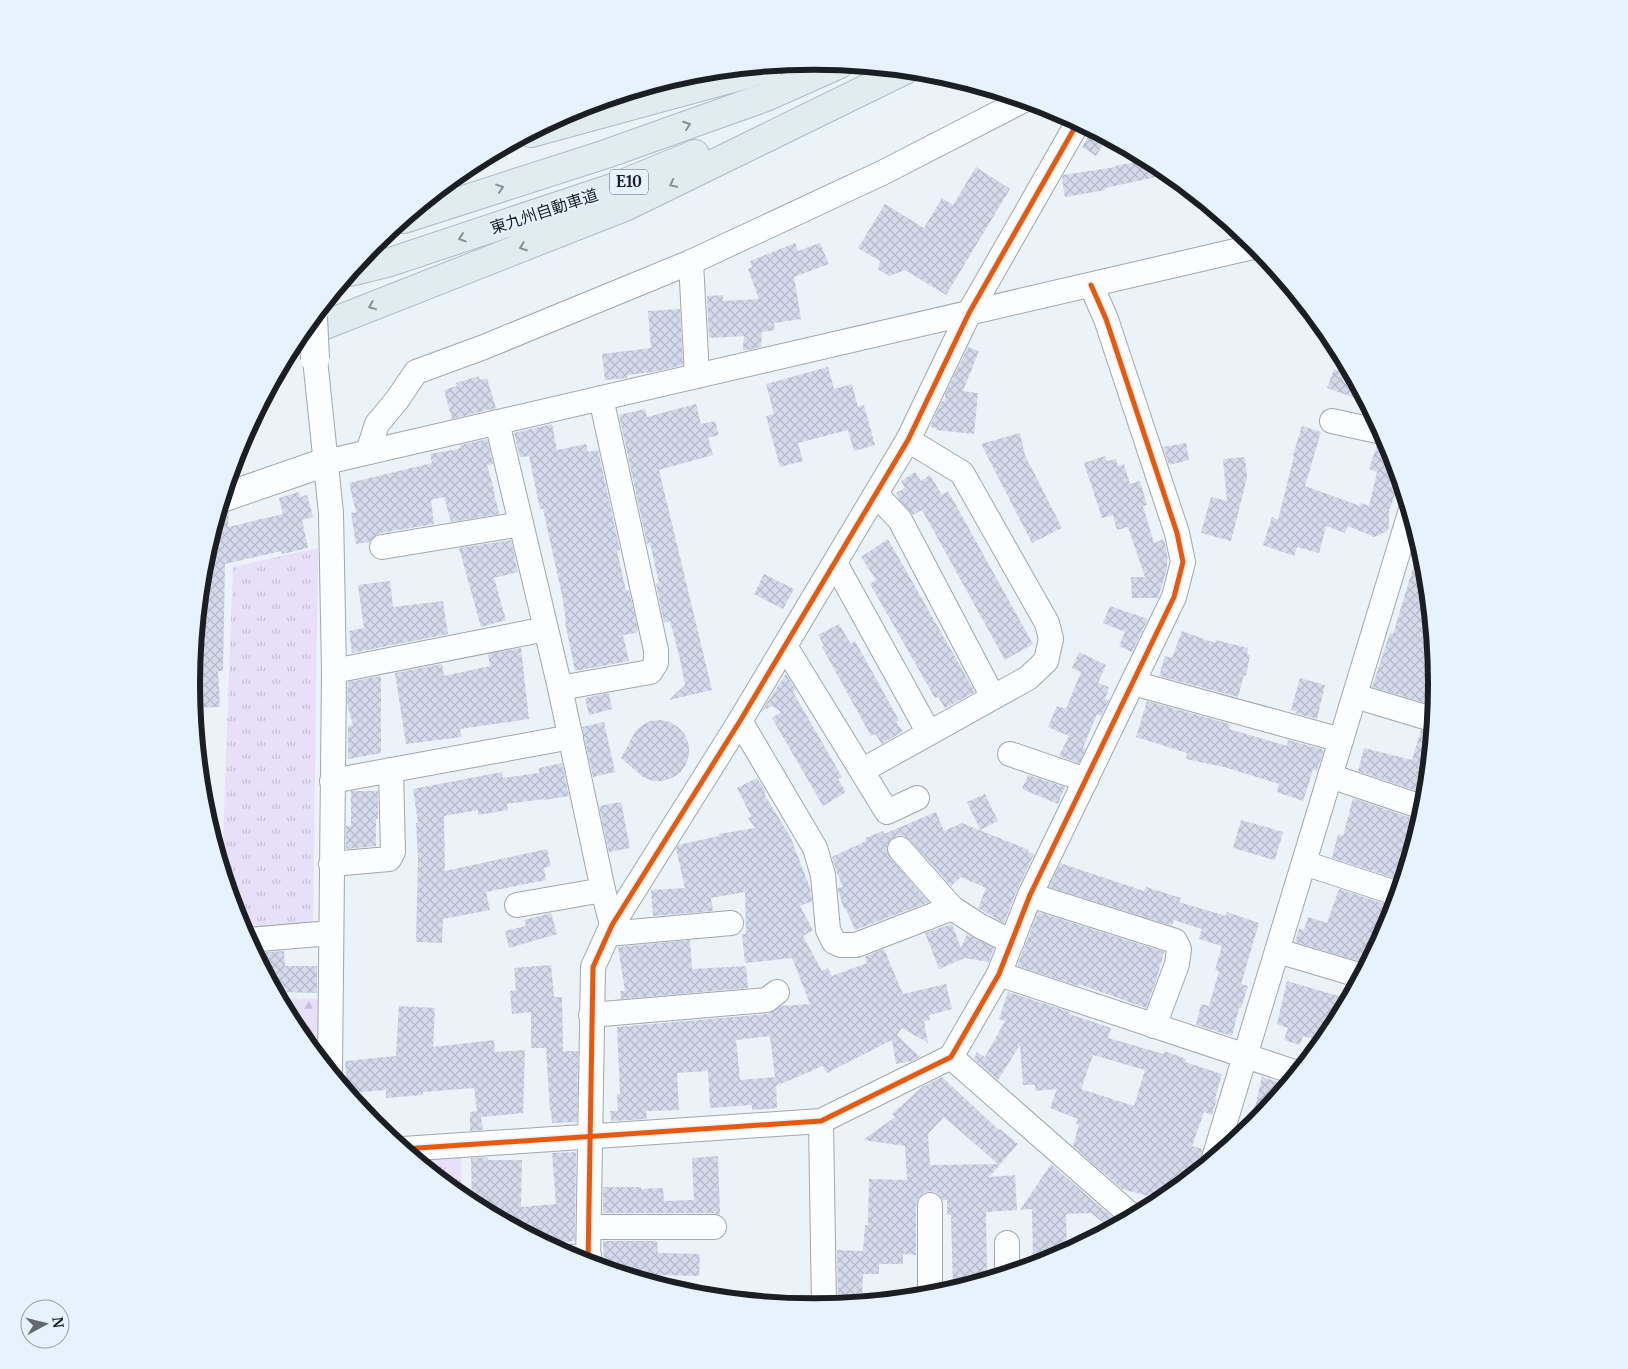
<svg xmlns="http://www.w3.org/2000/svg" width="1628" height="1369" font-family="Merriweather,'Noto Sans JP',serif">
<defs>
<pattern id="forest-firs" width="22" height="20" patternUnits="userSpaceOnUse" patternTransform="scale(1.25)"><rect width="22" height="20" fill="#e8dff9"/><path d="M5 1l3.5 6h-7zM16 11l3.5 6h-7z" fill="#c6bfd5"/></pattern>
<pattern id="park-tufts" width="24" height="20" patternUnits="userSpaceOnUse" patternTransform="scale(1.25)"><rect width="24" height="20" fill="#e8dff9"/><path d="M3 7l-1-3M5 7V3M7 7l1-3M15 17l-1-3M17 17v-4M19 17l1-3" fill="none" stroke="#c6bfd5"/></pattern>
<pattern id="building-cross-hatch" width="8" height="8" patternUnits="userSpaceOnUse" patternTransform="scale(1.25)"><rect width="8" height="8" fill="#d4d9eb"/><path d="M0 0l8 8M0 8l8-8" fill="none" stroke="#b5bac9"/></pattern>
</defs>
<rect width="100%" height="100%" fill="#ebf2f8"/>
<polygon fill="url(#forest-firs)" points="278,998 318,999 319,1059 296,1031"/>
<g fill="url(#park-tufts)">
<polygon points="318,548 313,922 240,926 222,868 233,567"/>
<polygon points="461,1153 462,1198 409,1154"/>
</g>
<g fill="url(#building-cross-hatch)" fill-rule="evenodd">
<polygon points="1092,130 1107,138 1096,156 1082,147"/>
<polygon points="1148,160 1160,166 1170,174 1105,188 1105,190 1065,197 1062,178 1063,175 1116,167 1114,166"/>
<polygon points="976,167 1010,189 946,295 905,270 889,276 878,269 880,261 858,248 885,204 924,228 942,198 953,205"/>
<polygon points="795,243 798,251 820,243 829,264 794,277 801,319 774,323 775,330 762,332 761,347 748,350 743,350 744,336 709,338 707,296 723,295 723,301 759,299 748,269 752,267 750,261"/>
<polygon points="680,309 683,365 653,372 627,375 627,378 605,380 602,354 651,348 648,311"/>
<polygon points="968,347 979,351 963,391 978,393 974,434 936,430 936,428 931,427 931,424 942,401 945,401 945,394"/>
<polygon points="828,367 834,389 852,384 858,407 864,405 875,445 854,451 848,430 798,443 803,461 780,467 766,416 774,414 766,384"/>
<polygon points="1334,369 1352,376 1366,402 1327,388"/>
<polygon points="479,376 480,380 487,378 496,408 452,419 444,390 457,386 456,383"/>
<polygon points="696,404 701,424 715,421 719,435 708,438 713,455 659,470 712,690 669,700 685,685 680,659 670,621 664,623 656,584 659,583 650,543 647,544 619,415 645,409 647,417"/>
<polygon points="552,424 557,450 586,444 588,452 598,450 620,550 617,551 626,591 629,590 638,630 636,633 623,635 629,661 575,671 565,622 566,621 562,595 543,509 540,509 529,456 520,457 514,433"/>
<polygon points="1302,426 1321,432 1305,486 1360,506 1361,503 1369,506 1377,472 1369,469 1377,445 1389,444 1400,480 1390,509 1389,508 1389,528 1386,532 1374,537 1348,526 1345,533 1326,526 1319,553 1297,547 1294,556 1263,545 1272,517 1278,520 1294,456 1293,455"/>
<polygon points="1020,433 1025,455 1062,528 1032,543 981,444"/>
<polygon points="487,439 493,464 487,465 495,493 494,493 499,514 451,522 444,497 431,500 434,524 380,533 373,537 369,542 356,544 351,513 356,512 349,483 432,463 430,454 458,449 460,448 460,445"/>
<polygon points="1186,443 1189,460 1169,465 1163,447"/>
<polygon points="1105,456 1107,461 1116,459 1118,466 1124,464 1130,484 1140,481 1147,505 1143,506 1154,543 1164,539 1168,559 1167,560 1167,569 1158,598 1132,598 1131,577 1145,577 1128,527 1117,530 1113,515 1102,518 1084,463"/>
<polygon points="1245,457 1247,478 1231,541 1201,533 1211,497 1227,501 1223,459"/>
<polygon points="915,472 921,481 930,475 942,495 948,491 1033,644 1005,660 922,510 913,515 899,499 896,493 905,488 901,481"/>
<polygon points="299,492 300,497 307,495 313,517 302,520 308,548 282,554 281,551 225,564 223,671 218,671 220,707 193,708 191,684 191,679 193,679 193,658 198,658 198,615 202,614 203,563 218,513 229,512 228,527 283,514 279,498"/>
<polygon points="888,539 975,692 945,708 938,697 935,698 870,584 876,580 861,557"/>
<polygon points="511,540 518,572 494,578 506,620 481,627 459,548"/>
<polygon points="1420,545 1425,563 1437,679 1432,705 1372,687 1390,633 1393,634"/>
<polygon points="764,574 794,589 783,609 754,594"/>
<polygon points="390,581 393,607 443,601 448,634 352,653 349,631 364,628 358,585"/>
<polygon points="1110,606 1148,619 1132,652 1119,646 1125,632 1103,623"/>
<polygon points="839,624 851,644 855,641 899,720 896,722 903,731 882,744 875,734 871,736 822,647 824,646 818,635"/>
<polygon points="1182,631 1215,643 1216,640 1248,648 1247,654 1250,655 1246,676 1244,675 1238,697 1159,676 1165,656 1172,658"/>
<polygon points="521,648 529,719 460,729 462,737 406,744 395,673 442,664 444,676 490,666 488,654"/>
<polygon points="1079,652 1106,665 1098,683 1109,687 1105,699 1109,700 1101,716 1097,714 1083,748 1086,749 1079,763 1059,756 1069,736 1048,727 1057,706 1066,709 1081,672 1072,668"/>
<polygon points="786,674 796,690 793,692 842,777 838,779 846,792 823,806 772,718 781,712 772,706 761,712"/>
<polygon points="381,676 381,753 348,759 348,726 353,725 347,703 348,682"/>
<polygon points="1300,678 1325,685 1317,719 1295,713 1296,711 1291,710"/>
<polygon points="609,693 612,709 589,715 585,698"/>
<polygon points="1147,701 1230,724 1229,729 1287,746 1288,740 1324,750 1317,771 1313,770 1303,801 1277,792 1279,784 1224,767 1186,759 1187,753 1136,737"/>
<polygon points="660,720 670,722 679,728 685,735 689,745 689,755 686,764 680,773 672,778 663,781 653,781 643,777 621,758 635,732 641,726 650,721"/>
<polygon points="604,722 615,772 593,777 582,727"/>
<polygon points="1433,728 1426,794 1358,771 1364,748 1412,760 1421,730 1428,730"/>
<polygon points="562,763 569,796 544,800 544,799 507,804 508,810 478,815 478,810 444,816 445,871 547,849 551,866 544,868 546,880 486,892 490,910 443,919 442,943 416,942 418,858 416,823 418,823 413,789 502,772 503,778 539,773 539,768"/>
<polygon points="1028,775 1065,787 1058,804 1022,789"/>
<path d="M757 778 766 792 764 794 790 836 810 888 812 901 800 906 813 930 803 936 822 971 828 968 832 976 867 963 865 958 866 956 884 949 903 994 946 984 952 1009 929 1015 930 1020 924 1021 928 1043 902 1028 897 1035 920 1057 912 1061 896 1064 892 1040 827 1073 823 1066 776 1086 777 1108 752 1110V1105L710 1108 708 1071 677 1073 679 1110 646 1111 647 1119 611 1121 610 1111H618L617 1094H620L617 1027 768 1014 781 1006 810 1004 792 958 745 963 742 934H746L745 892 711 898 713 911 653 916 651 890 685 888 676 849 678 845 719 836V834L755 828 748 818 751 816 737 788ZM770 1036 775 1077 740 1080 736 1040Z"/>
<polygon points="351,791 378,791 378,819 376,819 376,846 346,849 346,826 351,826"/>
<polygon points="985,794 998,821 980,830 967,802"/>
<polygon points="1353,798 1420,821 1403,881 1332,858 1338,834 1343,836"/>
<polygon points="621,802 630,848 609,852 599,806"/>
<polygon points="936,812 944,831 962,823 1029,850 1028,852 1034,854 1017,890 1004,923 978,908 986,888 961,877 951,886 910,840 905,836 898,835 891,839 887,845 887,852 890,858 929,902 855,930 846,909 844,909 838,890 838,888 843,887 837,873 832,857 866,841 865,838 883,831 884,834"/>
<polygon points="1241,820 1283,832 1275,860 1233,848"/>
<polygon points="1060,863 1144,891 1146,887 1181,898 1179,902 1226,916 1227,912 1259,923 1241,984 1248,986 1241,1008 1239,1008 1232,1036 1196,1025 1201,1004 1209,1006 1219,971 1215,970 1222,946 1199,939 1202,929 1174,920 1172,926 1049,887"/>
<polygon points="1339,889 1395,907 1390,923 1368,964 1295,942 1299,929 1304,930 1308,917 1327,923"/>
<polygon points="1038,912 1164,952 1156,981 1146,1008 1079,984 1078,986 1017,966"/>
<polygon points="551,913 557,934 509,948 505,931 526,926 524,920"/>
<polygon points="952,924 961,948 967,934 994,948 989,962 965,958 939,969 925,933"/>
<polygon points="690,940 692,969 746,966 748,988 621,999 620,991 625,991 618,947"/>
<polygon points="284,951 285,966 317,966 317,993 275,992 254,953"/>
<polygon points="551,965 554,997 562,997 563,1051 578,1051 577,1122 552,1123 551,1110 550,1110 546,1048 531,1048 531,1012 512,1014 510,991 516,990 514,968"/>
<polygon points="1287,981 1349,999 1332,1031 1323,1042 1303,1036 1300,1045 1284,1040 1288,1028 1277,1024"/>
<path d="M1008 992 1070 1012 1069 1014 1111 1028 1108 1038 1164 1054 1165 1051 1186 1059 1185 1062 1222 1074 1215 1098 1217 1099 1212 1115 1204 1112 1192 1146 1202 1149 1201 1161 1204 1167 1198 1172 1191 1169 1187 1181 1163 1200 1122 1189 1073 1146 1079 1124H1076L1078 1119 1050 1108 1057 1089 1035 1091V1085H1023L1020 1045 998 1080 974 1059 977 1052 985 1057 1005 1021 999 1019ZM1093 1055 1145 1070 1134 1106 1081 1089Z"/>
<polygon points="399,1006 435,1008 433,1047 494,1040 495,1052 525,1050 523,1113 481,1117 483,1130 470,1131 470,1112 477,1111 474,1088 423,1092 423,1095 386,1098 386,1090 348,1093 345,1061 396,1056"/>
<path d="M942 1077 999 1130 1000 1129 1018 1144 989 1177 1015 1175 1017 1210 986 1212 987 1280 953 1291 951 1215H947V1200H943L937 1193 930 1191 923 1193 918 1199 916 1205V1255L903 1254V1264H879V1274H863L862 1303 838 1305 837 1250 863 1251 865 1225H868L869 1179 907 1180 905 1146 863 1140 895 1117 892 1114 922 1087ZM944 1117 998 1164 930 1165 928 1134Z"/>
<polygon points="1262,1077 1288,1085 1250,1129"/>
<polygon points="576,1152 575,1241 545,1244 472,1205 471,1158 487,1157 488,1160 522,1160 521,1207 556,1204 552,1153"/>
<polygon points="718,1156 720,1215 714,1213 603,1213 603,1187 641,1187 641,1189 663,1188 664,1201 694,1200 692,1158"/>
<polygon points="1051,1164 1120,1224 1111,1229 1091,1213 1066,1214 1067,1253 1052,1260 1033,1266 1032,1209 1020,1210"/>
<polygon points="603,1241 657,1241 658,1253 700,1254 699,1276 660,1275 660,1282 648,1282 604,1269"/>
</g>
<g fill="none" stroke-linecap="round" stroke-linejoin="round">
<g stroke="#a1a7ac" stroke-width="26">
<g id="street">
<polyline points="691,262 697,376"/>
<polyline points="315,359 331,513 334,671 330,1072"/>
<polyline points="1332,421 1382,432"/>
<polyline points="497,422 560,688 603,890 612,925"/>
<polyline points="368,452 377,424 397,400 416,372 484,347 691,262 882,173 1024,100"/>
<polyline points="326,462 1257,246"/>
<polyline points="876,494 900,520 993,697"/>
<polyline points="382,547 521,524"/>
<polyline points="835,563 929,733"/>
<polyline points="785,646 887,812 917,798"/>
<polyline points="334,671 546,629"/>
<polyline points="1133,683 1341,740"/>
<polyline points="560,688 650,672 656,663 656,650 601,398"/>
<polyline points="1355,696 1425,717"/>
<polyline points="740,721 815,848 823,875 828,930 834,942 841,945 856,945 952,908"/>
<polyline points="1010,754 1086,780"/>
<polyline points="863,770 1028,678 1046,661 1051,639 1047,623 962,473 908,440"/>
<polyline points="1330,776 1425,808"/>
<polyline points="332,781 571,737"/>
<polyline points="900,849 952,908 980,926 1012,942"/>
<polyline points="1304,863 1399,894"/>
<polyline points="331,864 389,859 393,852 391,770"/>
<polyline points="1030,895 1175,941 1179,949 1177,964 1154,1026"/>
<polyline points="517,905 603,890"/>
<polyline points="608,934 731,923"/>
<polyline points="247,940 331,933"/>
<polyline points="1278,951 1362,976"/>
<polyline points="999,974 1297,1073"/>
<polyline points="591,1015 767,1000 777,992"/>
<polyline points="951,1057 1133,1217"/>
<polyline points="821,1121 824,1307"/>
<polyline points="403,1149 821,1121 951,1057 999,974 1030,895 1174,597 1183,562 1177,533 1106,319 1091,285"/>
<polyline points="1214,1158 1410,513"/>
<polyline points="930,1205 930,1296"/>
<polyline points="589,1227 714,1227"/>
<polyline points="1007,1243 1007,1274"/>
<polyline points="568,1257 589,1256"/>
<polyline points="588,1264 593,967 612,925 740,721 908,440 969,313 1078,122"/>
</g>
</g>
<g stroke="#a1a7ac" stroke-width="30">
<polyline id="secondary" points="222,498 326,462"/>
</g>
<g stroke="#adbcc2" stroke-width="30">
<g id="highway">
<polyline points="531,133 744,75 770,66"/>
<polyline points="404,219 606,154 766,97 840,64"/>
<polyline points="350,272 387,263 615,187 695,154"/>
<polyline points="297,336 627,206 905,70"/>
</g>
</g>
<use href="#street" stroke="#fcfdfe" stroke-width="24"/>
<use href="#secondary" stroke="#fcfdfe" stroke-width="28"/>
<use href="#highway" stroke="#e0ecf0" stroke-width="28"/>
<g stroke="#a1a7ac" stroke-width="30" stroke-linecap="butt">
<polyline id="secondary-bridge" points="313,317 315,359"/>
</g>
<use href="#secondary-bridge" stroke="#fcfdfe" stroke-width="28"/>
<g stroke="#e6f2fd" stroke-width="8">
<g id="cycleway">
<polyline points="403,1149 821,1121 951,1057 999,974 1030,895 1174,597 1183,562 1177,533 1106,319 1091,285"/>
<polyline points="588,1264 593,967 612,925 740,721 908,440 969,313 1078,122"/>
</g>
</g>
<use href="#cycleway" stroke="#e8590c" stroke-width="5"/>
</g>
<defs><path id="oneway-chevron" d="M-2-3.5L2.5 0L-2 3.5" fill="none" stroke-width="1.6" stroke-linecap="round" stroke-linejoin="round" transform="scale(1.25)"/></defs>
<g stroke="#879094">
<use href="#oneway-chevron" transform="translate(687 125) rotate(-20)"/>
<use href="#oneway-chevron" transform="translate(673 184) rotate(154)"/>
<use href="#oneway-chevron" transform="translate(500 188) rotate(-18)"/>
<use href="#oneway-chevron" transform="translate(462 238) rotate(162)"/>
<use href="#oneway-chevron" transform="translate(523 247) rotate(159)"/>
<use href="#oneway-chevron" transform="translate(372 306) rotate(158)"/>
</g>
<g text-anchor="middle" stroke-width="4" stroke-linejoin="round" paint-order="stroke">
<rect fill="#e6f2fd" stroke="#585e64" stroke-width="1" x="610" y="169.5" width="38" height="25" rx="4"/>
<g font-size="15" font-weight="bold" fill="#1b1f23">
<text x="629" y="187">E10</text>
</g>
<g font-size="16" fill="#1b1f23" stroke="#e6f2fd">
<text transform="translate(544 211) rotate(-18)" y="6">東九州自動車道</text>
</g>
</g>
<path d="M0 0H1628V1369H0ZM200 684a614 614 0 1 1 1228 0a614 614 0 1 1-1228 0Z" fill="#e6f2fd" fill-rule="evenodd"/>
<path fill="none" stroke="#1b1f23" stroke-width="6" d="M200 684a614 614 0 1 1 1228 0a614 614 0 1 1-1228 0Z"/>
<g transform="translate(45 1324) rotate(83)"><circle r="24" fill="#e6f2fd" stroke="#959ea6"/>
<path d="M0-4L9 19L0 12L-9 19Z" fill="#64696e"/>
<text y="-8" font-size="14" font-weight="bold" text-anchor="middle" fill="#1b1f23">N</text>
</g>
</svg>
